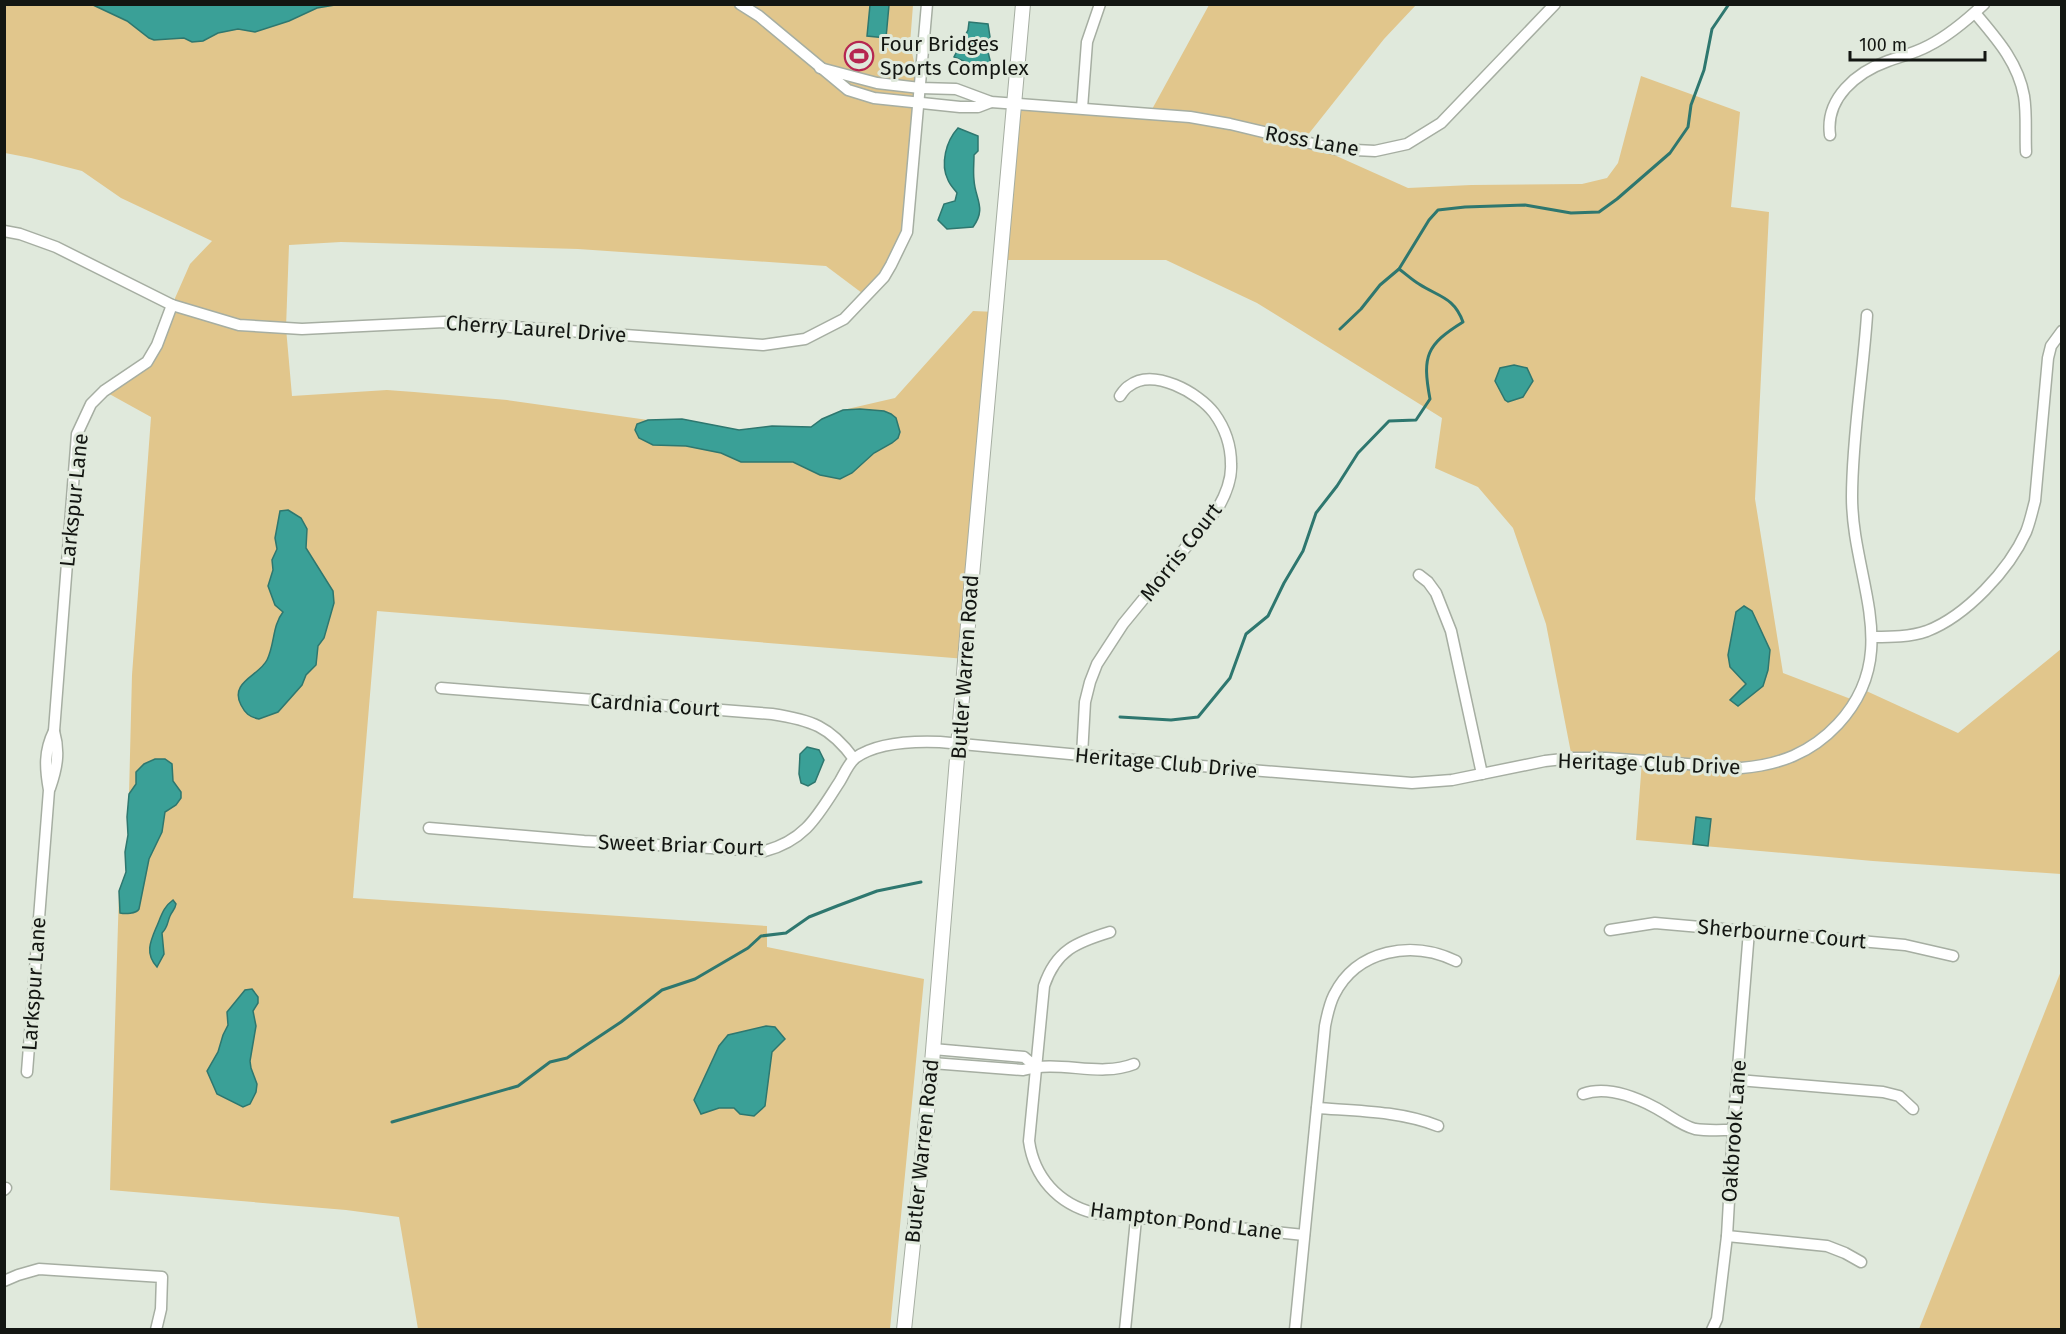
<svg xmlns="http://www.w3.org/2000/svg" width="2066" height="1334" font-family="'Fira Sans',sans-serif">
<rect width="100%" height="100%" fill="#e0e9dc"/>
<g fill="#e1c68c">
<polygon points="4,5 913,5 910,44 920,88 907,232 866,296 826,266 578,249 341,242 289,245 286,328 292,396 387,390 414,392 507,400 648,420 682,419 739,430 772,426 811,427 822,419 843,410 895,398 973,311 996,312 966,659 377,611 353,898 767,926 767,947 924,979 890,1329 418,1329 399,1217 346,1210 110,1190 119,891 126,872 125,852 128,835 132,675 151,417 104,391 147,362 190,264 212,241 121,198 82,171 31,158 5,153"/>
<polygon points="1209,5 1416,5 1384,39 1303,141 1408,188 1471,185 1582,184 1607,178 1618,163 1641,76 1740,112 1731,207 1769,212 1755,499 1783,673 1856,701 1862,689 1958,733 2061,649 2061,874 1873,861 1636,840 1642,761 1572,758 1546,624 1513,528 1478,487 1435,468 1442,418 1257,303 1166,260 1000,260 1013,103 1150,113"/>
<polygon points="2061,971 2061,1329 1919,1329"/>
</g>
<g fill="#3aa097" stroke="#2e776f" stroke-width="1.5">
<polygon points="93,5 335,5 317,8 289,21 255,32 238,29 218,33 203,41 192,42 184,38 154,40 149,38 127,21"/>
<polygon points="870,5 889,5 886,38 867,36"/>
<polygon points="969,22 988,24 990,37 987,48 991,64 984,70 954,57 968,30"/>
<path d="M958 128 978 136V151L974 155C974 163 973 172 974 180 975 199 987 208 973 227L947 229 938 220 944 204 955 201 957 193C954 189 950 185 948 180 940 164 946 141 958 128Z"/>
<polygon points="1514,365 1527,368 1533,381 1523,397 1508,402 1505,400 1495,381 1500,368"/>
<polygon points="860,409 884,411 891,414 896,418 900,432 898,438 892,443 874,453 852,473 840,479 820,475 793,462 741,462 721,453 686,446 653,445 639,438 635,430 637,424 648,420 682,419 739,430 772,426 811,427 822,419 843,410"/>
<path d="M288 510 301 518 307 529 306 548 333 591 334 603 324 638 318 646 316 665 306 675 302 685 278 712 259 719C249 717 245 713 241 705 229 682 259 676 267 660 275 644 272 626 283 612L275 605 268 586 273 570 272 560 277 549 275 538 280 511Z"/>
<polygon points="1744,606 1752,611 1770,650 1768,670 1763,686 1738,706 1730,700 1746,684 1730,667 1728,655 1736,612"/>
<polygon points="807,747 819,750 824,760 815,782 808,786 801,783 799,774 800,754"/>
<path d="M155 759H165L172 764 173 781 181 792V798L176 805 165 812 162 832 149 859 139 909C136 914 125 914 120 913L119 891 126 872 125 852 128 835 127 817 129 794 136 784V772L144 764Z"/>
<polygon points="1696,817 1711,819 1708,846 1693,844"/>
<path d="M173 900 176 904C175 910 172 911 170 916 167 923 168 927 162 933L164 954 157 967C145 954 150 942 156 928 161 917 163 907 173 900Z"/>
<polygon points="252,989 258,997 258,1003 253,1011 256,1026 250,1061 251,1068 257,1084 256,1092 250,1104 243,1107 217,1094 207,1071 218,1052 223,1035 228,1025 227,1012 245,990"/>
<polygon points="766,1026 775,1027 785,1039 772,1052 765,1106 754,1116 740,1114 734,1108 719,1108 701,1114 694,1100 719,1046 728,1035"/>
</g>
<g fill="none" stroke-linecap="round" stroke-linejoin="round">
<g stroke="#2e776f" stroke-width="3">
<polyline points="1340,329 1361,309 1380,285 1399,269 1429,220 1438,210 1465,207 1525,205 1571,213 1599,212 1617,199 1670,153 1688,127 1691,105 1704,70 1712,29 1729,4"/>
<path d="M1120 717 1171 720 1198 717 1230 678 1246 634 1268 616 1284 583 1303 551 1316 513 1337 486 1358 453 1389 421 1416 420 1430 399C1422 356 1426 345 1463 322 1454 297 1439 297 1419 284 1412 280 1406 274 1399 269"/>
<polyline points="392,1122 518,1086 550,1062 567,1058 621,1022 662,990 695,979 748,948 761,936 786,933 809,917 837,906 877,891 921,882"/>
</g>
<g stroke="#a6aea2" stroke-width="13">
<g id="minor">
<polyline points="740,4 759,16 848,90 874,98 960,107 978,107 991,102"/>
<path d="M1975 13C1996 38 2018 62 2024 96 2027 114 2025 133 2026 152"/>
<polyline points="820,68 877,83 920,88 956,89 991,102 1190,117 1230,124 1335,149 1375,151 1407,144 1441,123 1555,4"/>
<polyline points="1082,108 1087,42 1100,4"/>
<path d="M1830 135C1825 98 1857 72 1888 61 1902 56 1915 53 1928 46 1948 36 1967 20 1984 4"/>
<polyline points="4,231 20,234 56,247 172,305 239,325 302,329 444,322 763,345 805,339 844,319 884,277 891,265 907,232 927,4"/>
<polyline points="1419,575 1428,582 1436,593 1451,631 1482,774"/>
<path d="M1873 637C1891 637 1910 637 1927 631 1966 616 2009 570 2026 532 2030 522 2032 512 2035 501L2048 358 2051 346 2062 331"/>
<path d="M441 688 772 714C811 720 830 726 854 759"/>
<path d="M1082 755 1085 702 1090 682 1097 664 1123 624 1218 508C1226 494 1232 480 1231 464 1231 446 1225 428 1214 413 1199 393 1153 367 1129 386 1125 388 1122 393 1120 396"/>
<path d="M50 788C57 768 60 752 54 731"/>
<path d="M429 828 584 841 765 851C806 840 818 815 840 781 844 774 849 763 855 758 877 742 914 741 940 742L1177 764 1412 783 1452 780 1545 761 1572 758H1606L1741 768C1779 765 1811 753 1838 724 1904 653 1852 579 1852 497 1852 437 1863 376 1867 315"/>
<polyline points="1610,930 1655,923 1905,945 1953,956"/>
<path d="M1110 932C1077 942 1056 950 1044 986L1029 1141C1034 1177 1058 1204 1094 1213L1304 1235"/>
<polyline points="933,1049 1024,1057 1035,1066"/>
<path d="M932 1063 1023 1070C1060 1059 1098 1078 1134 1064"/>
<path d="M27 1072 49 790C45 768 44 751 54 731L77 434 91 404 104 391 147 362 157 345 172 305"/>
<polyline points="1738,1080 1883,1092 1899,1096 1913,1109"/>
<path d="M1583 1094C1606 1086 1633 1096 1654 1107 1668 1114 1680 1125 1695 1129 1707 1131 1721 1130 1733 1130"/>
<path d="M1317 1108C1357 1111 1400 1111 1438 1126"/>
<polyline points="4,1190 6,1188"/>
<polyline points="1727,1236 1827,1246 1845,1253 1861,1262"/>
<polyline points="4,1281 18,1275 39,1269 162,1277 161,1309 156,1330"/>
<polyline points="1125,1330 1136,1219"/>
<path d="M1295 1330 1325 1026C1327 1016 1329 1005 1334 995 1357 949 1412 940 1456 961"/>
<polyline points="1712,1330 1717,1319 1727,1236 1733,1130 1749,931"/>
</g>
</g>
<g stroke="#a6aea2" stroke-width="16">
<polyline id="major" points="904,1330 932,1063 972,576 1023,4"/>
</g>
<use href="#minor" stroke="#fff" stroke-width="10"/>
<use href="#major" stroke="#fff" stroke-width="14"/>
</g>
<defs>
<g id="stadium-ring" transform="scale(1.5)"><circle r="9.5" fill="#e0e9dc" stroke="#b62650" stroke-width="1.5"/><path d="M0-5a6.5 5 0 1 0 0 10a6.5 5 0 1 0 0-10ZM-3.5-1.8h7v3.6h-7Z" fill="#b62650"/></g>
</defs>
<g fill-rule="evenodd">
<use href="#stadium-ring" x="859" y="56"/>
</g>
<g text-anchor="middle" stroke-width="6" stroke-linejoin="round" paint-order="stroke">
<g font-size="21" fill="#131612" stroke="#e0e9dc" text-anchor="start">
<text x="880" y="51">Four Bridges<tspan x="880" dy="24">Sports Complex</tspan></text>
</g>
<g font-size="21" fill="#131612" stroke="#e0e9dc">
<text transform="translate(1312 141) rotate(10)" y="7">Ross Lane</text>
<text transform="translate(536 329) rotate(4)" y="7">Cherry Laurel Drive</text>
<text transform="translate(74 500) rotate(-84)" y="7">Larkspur Lane</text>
<text transform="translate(1181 552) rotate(-52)" y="7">Morris Court</text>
<text transform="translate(965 667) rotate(-86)" y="7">Butler Warren Road</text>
<text transform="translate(655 705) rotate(4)" y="7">Cardnia Court</text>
<text transform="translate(1166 763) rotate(5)" y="7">Heritage Club Drive</text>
<text transform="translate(1649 764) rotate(2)" y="7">Heritage Club Drive</text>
<text transform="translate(681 845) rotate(2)" y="7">Sweet Briar Court</text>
<text transform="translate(1782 934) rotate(5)" y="7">Sherbourne Court</text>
<text transform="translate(34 984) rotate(-86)" y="7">Larkspur Lane</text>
<text transform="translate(1734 1131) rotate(-86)" y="7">Oakbrook Lane</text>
<text transform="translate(922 1151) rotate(-84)" y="7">Butler Warren Road</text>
<text transform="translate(1186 1221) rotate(7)" y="7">Hampton Pond Lane</text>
</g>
</g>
<rect width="2066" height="1334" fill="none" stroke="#131612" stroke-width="12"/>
<path d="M1850 51v9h135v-9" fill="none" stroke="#131612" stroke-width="3"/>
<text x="1859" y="51" font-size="18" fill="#131612" stroke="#e0e9dc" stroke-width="4.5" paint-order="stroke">100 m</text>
</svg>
